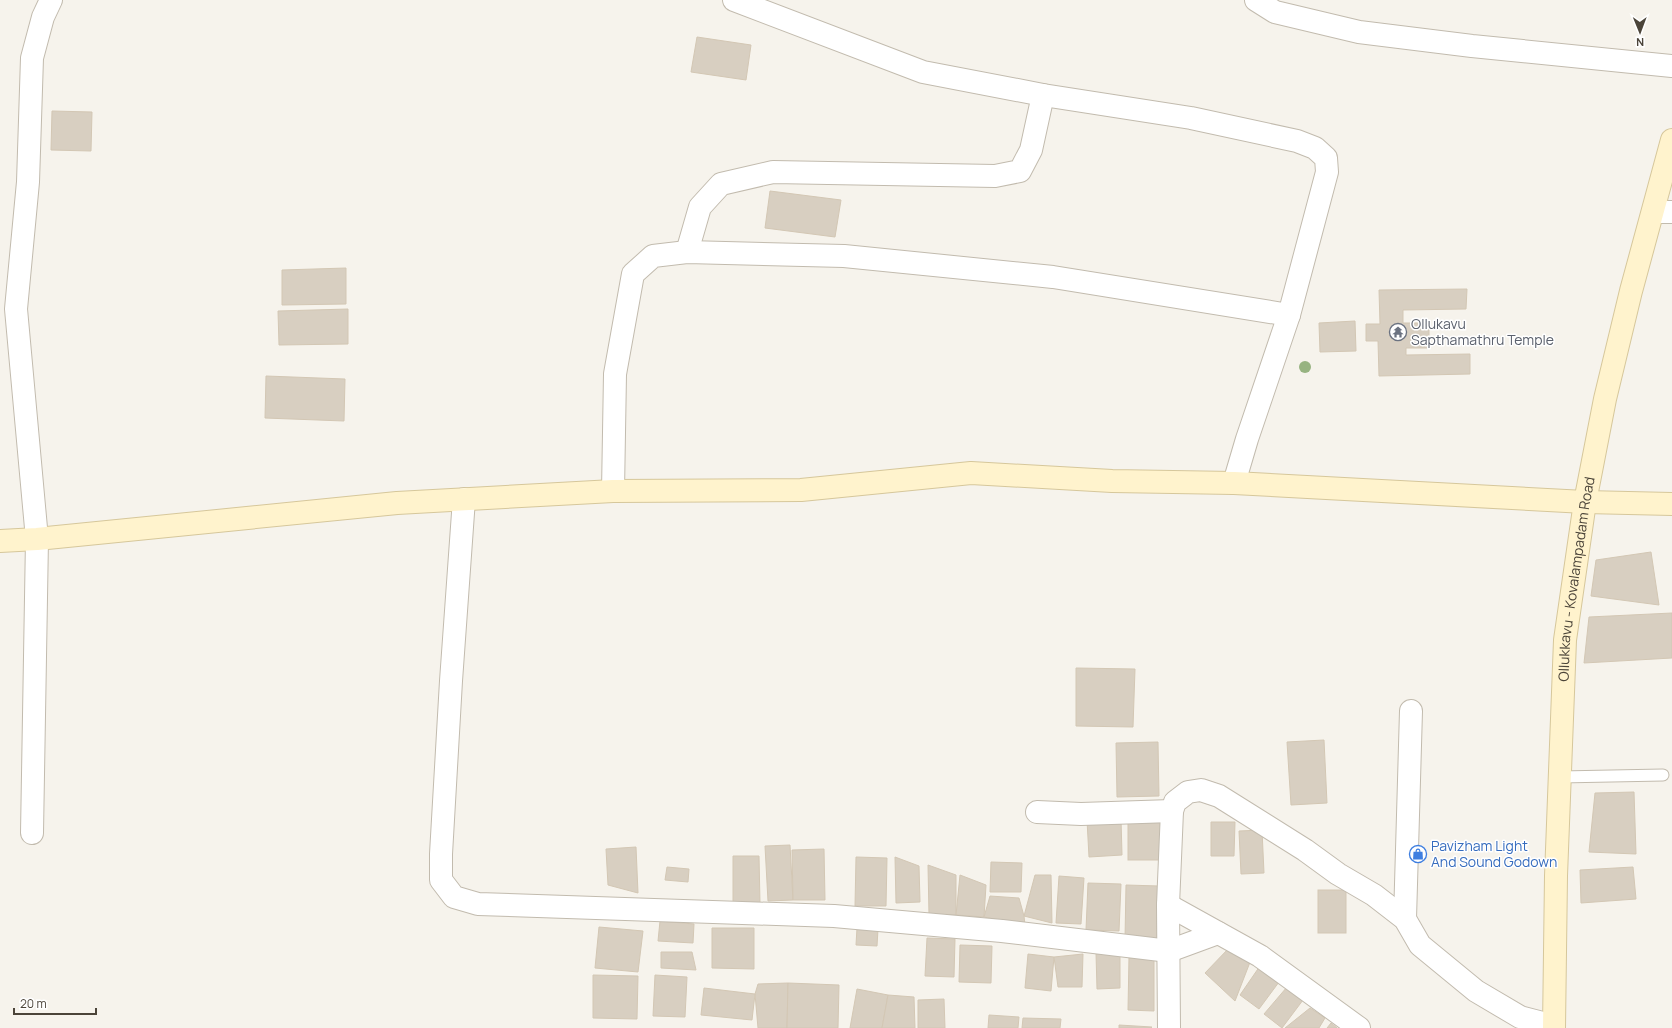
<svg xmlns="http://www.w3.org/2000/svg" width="1672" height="1028" font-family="Manrope,sans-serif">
<rect width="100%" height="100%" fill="#f6f3ec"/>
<g fill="#d8cfc1" stroke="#d3c7b4">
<polygon points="697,37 751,45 746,80 691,72"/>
<polygon points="52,111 92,112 91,151 51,150"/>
<polygon points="770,191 841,200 835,237 765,228"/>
<polygon points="346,268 346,304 282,305 282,270"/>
<polygon points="1467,289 1466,309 1403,310 1403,323 1429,323 1429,348 1406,348 1406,355 1470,354 1470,374 1379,376 1378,341 1366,341 1366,324 1380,324 1379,290"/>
<polygon points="348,309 348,344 279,345 278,311"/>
<polygon points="1355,321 1356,351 1320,352 1319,323"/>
<polygon points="266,376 345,379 344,421 265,418"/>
<polygon points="1651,552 1659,605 1591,596 1596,560"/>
<polygon points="1672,613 1672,658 1584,663 1589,617"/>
<polygon points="1076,668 1135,669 1133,727 1076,726"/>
<polygon points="1324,740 1327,803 1291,805 1287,742"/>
<polygon points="1158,742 1159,796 1117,797 1116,743"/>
<polygon points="1634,792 1636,854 1589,852 1595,793"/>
<rect x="1128" y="818" width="33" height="42"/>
<polygon points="1121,819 1122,855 1089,857 1087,820"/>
<polygon points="1211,822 1235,822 1234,856 1211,856"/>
<polygon points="1262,830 1264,873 1241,874 1239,831"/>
<polygon points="790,845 793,900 768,901 765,846"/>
<polygon points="636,847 638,893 608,885 606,849"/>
<polygon points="824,849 825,900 793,900 792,850"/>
<polygon points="733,856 759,856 760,904 733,904"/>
<polygon points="856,857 887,858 886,906 855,906"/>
<polygon points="895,857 919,866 920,902 896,903"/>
<polygon points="991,862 1022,863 1021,892 990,892"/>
<polygon points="928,865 956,875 956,915 929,915"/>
<polygon points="667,867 689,869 688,882 665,880"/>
<polygon points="1633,867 1636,899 1581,903 1580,870"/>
<polygon points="960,875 986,885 984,917 956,915"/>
<polygon points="1035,875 1051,875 1052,923 1024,916"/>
<polygon points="1059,876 1084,878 1081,924 1056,923"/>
<polygon points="1088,883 1121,884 1119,931 1086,930"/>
<polygon points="1126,885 1159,886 1158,940 1125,939"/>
<rect x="1318" y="890" width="28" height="43"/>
<polygon points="990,896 1019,898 1024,916 1025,925 984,917"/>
<polygon points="660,921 694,924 693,943 658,941"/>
<polygon points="599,927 643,931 638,972 595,968"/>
<polygon points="712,928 754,928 754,969 712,968"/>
<polygon points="857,928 878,929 877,946 856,945"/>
<polygon points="927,938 955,939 954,977 925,976"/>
<polygon points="960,945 992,946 991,983 959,982"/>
<polygon points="1229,948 1252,957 1235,1001 1205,973"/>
<polygon points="661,952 692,952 696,970 661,968"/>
<polygon points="1120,952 1120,988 1097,989 1096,953"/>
<polygon points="1028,954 1054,957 1051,991 1025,988"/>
<polygon points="1083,954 1082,987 1058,987 1054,957"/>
<polygon points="1129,957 1154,957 1154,1011 1128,1010"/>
<polygon points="1262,963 1279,982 1259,1009 1240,995"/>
<polygon points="593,975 638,976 637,1019 593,1018"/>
<polygon points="655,975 687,977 685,1017 653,1016"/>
<polygon points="788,983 787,1028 758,1028 755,994 758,984"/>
<polygon points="788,983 839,985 838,1028 787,1028"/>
<polygon points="1287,987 1303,1000 1282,1028 1264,1014"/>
<polygon points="704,988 755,994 752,1020 701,1015"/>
<polygon points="857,989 888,995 882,1028 850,1028"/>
<polygon points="888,995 914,997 915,1028 882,1028"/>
<polygon points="944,999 945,1028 918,1028 918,1000"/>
<polygon points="1310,1008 1325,1018 1319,1028 1285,1028"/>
<polygon points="989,1015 1019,1017 1018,1028 988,1028"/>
<polygon points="1023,1018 1061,1019 1060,1028 1022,1028"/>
<polygon points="1331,1023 1337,1028 1327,1028"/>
<polygon points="1119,1025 1152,1027 1151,1028 1119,1028"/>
</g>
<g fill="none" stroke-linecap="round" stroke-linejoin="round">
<g stroke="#c2bbae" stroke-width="13">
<polyline id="lane" points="1560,777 1663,775"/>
</g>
<g stroke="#c2bbae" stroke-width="24">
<g id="street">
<polyline points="734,0 923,72 1043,95 1191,118 1297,141 1315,148 1326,158 1327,172 1289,315 1247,439 1234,483"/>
<polyline points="1256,0 1275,12 1359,32 1472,46 1672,66"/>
<polyline points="1653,212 1672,212"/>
<polyline points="687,252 700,207 721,184 773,172 995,176 1020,171 1031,150 1043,95"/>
<polyline points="613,491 615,374 633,274 653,256 687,252 844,256 1053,277 1289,315"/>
<polyline points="464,499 451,681 441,854 441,880 454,897 478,904 834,916 1002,931 1169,951 1218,933"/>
<polyline points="1037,812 1081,814 1172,811"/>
<polyline points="32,833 37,539 16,309 28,182 32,58 43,17 51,0"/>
<polyline points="1168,905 1260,956 1359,1028"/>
<polyline points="1405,919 1411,711"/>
<polyline points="1169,1028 1168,905 1172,811 1175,802 1188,792 1201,790 1219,796 1305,850 1338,874 1374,895 1405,919 1420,945 1476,991 1520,1017 1554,1026"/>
</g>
</g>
<g stroke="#d6c79b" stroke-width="24">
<g id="secondary">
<polyline points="0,541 37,539 397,503 613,491 801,490 971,473 1112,481 1234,483 1585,502 1672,504"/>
<path id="s1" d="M1554 1028 1556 876 1565 640 1585 502 1605 399 1631 291 1672 140"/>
</g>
</g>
<use href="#lane" stroke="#fff" stroke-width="11"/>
<use href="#street" stroke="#fff" stroke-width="22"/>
<use href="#secondary" stroke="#fff3cd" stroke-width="22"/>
</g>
<circle fill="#97b381" cx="1305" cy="367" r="6"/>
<defs>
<g id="temple-ring" transform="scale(0.9)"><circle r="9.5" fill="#fff" stroke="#6b7280" stroke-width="1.5"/><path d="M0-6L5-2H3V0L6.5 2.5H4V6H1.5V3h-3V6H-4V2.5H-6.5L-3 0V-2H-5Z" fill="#6b7280"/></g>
<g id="shop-ring" transform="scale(0.9)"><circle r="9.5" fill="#fff" stroke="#3f7fe0" stroke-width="1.5"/><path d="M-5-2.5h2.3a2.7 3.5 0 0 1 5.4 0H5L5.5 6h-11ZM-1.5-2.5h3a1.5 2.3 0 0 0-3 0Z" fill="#3f7fe0"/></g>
</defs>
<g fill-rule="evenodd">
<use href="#temple-ring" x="1398" y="332"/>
<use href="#shop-ring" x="1418" y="854"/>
</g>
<g text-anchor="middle" stroke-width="3" stroke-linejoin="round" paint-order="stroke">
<g font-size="14" fill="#5b616d" stroke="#fff" text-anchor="start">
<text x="1411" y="329">Ollukavu<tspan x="1411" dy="16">Sapthamathru Temple</tspan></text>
</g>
<g font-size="14" fill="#4b4439" stroke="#fff">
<text dy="5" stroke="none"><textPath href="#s1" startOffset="450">Ollukkavu - Kovalampadam Road</textPath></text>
</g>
<g font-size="14" fill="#366cbe" stroke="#fff" text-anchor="start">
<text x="1431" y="851">Pavizham Light<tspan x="1431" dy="16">And Sound Godown</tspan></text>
</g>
</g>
<g transform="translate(1640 32) rotate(179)" stroke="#ffffff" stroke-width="3" paint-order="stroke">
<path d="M0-3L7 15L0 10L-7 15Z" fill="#4b4439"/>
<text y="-6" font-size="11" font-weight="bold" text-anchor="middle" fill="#4b4439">N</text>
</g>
<path d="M14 1008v6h82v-6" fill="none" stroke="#4b4439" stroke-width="2"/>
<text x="20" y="1008" font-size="12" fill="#4b4439" stroke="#ffffff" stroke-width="3" paint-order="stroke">20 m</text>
</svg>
